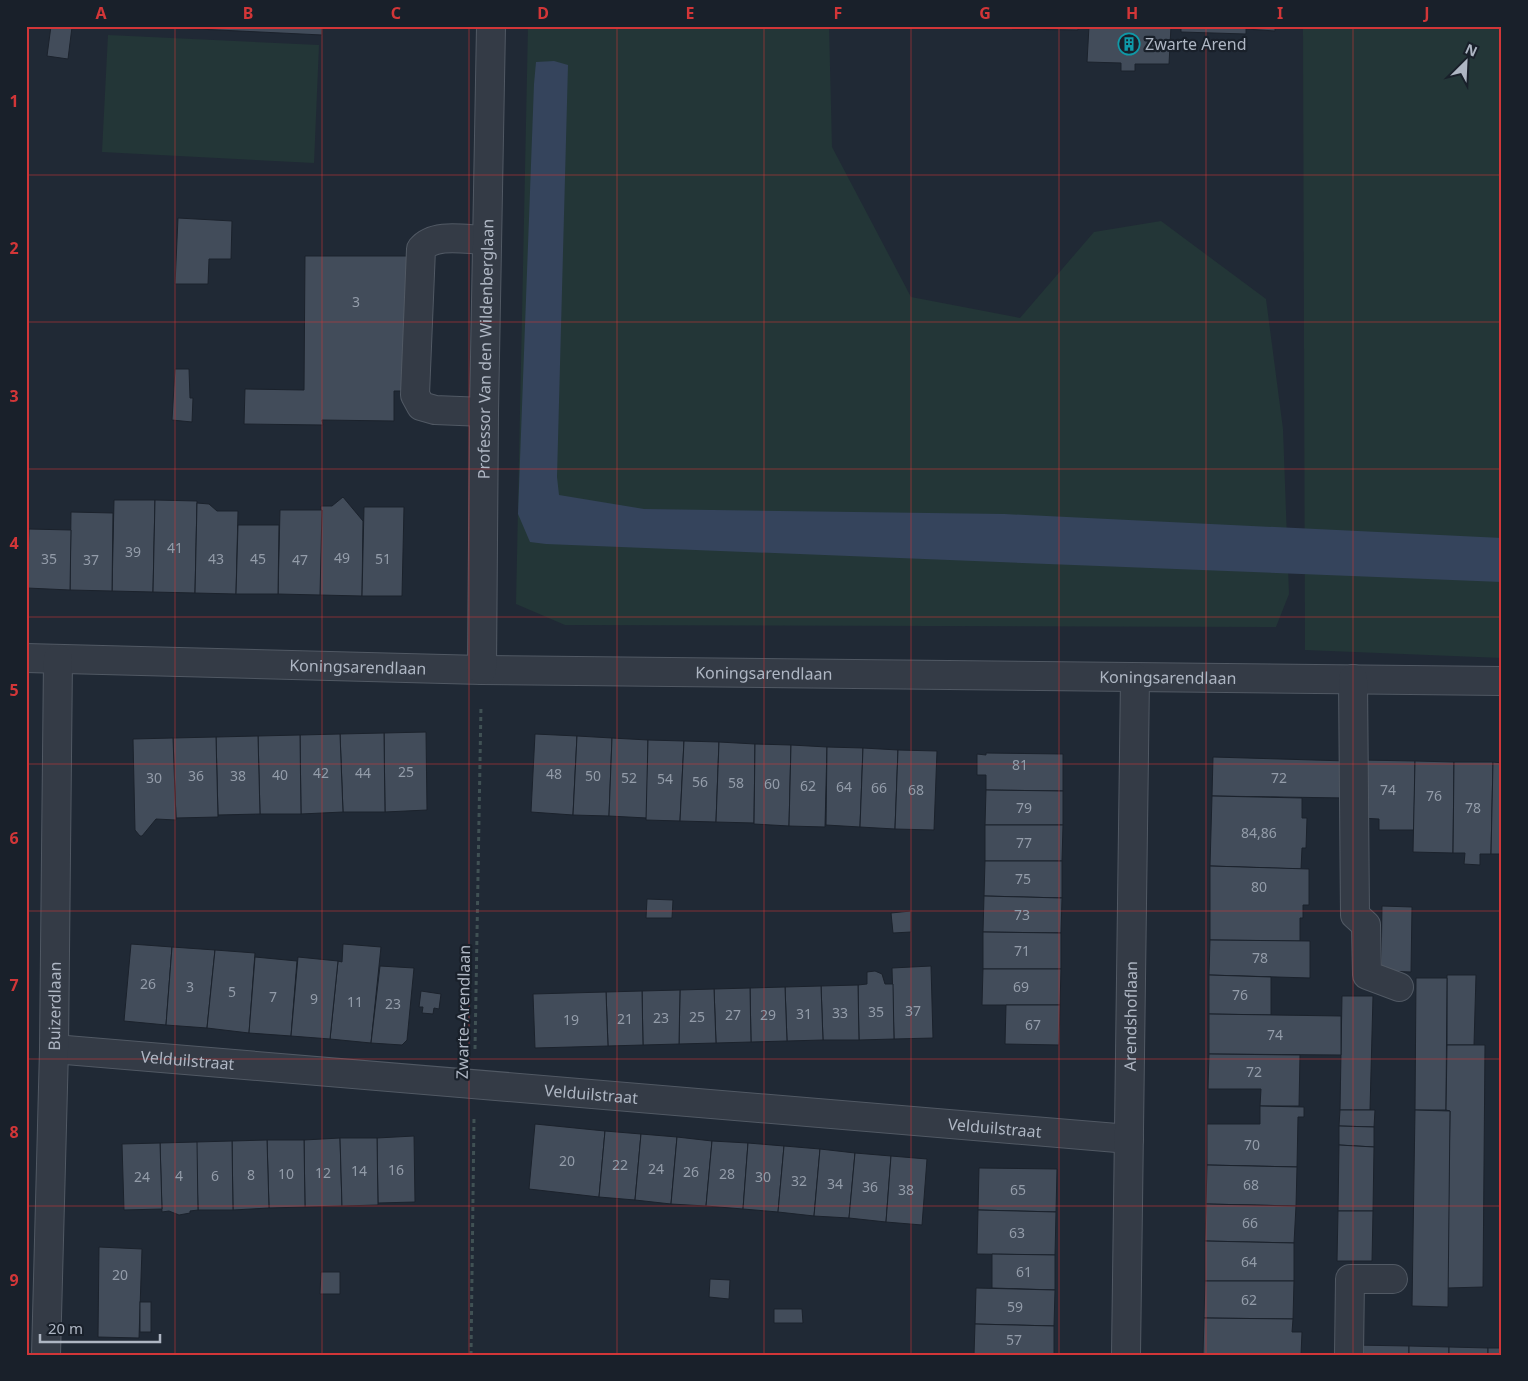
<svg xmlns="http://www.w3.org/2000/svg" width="1528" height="1381" font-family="'Noto Sans',sans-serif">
<rect width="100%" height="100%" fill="#202935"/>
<g fill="#233637">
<polygon points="528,26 829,26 832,147 911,297 1020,318 1094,232 1161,221 1266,299 1283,429 1289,594 1276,627 565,625 516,604"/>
<polygon points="1303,26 1502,26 1502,658 1305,650"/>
<polygon points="108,35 319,45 314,163 102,152"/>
</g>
<polygon fill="#35445c" points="554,61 568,65 557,477 559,495 644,509 1004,514 1502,538 1502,582 546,544 530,542 518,514 534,84 536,62"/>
<g fill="#424c5a" stroke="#1b222c">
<polygon points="51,26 72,27 68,59 47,56"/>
<polygon points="177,26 322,26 322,35 177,28"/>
<polygon points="1012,26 1078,26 1078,30 1012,29"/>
<polygon points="1089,26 1171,26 1169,64 1135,64 1135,71 1121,71 1121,63 1087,62"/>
<polygon points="1181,26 1275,26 1275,31 1246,29 1246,34 1181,32"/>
<polygon points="178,218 232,221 231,259 209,259 208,284 175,284"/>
<polygon points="305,256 408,256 406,391 394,391 394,421 322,420 323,425 244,424 245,389 304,390"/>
<polygon points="175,369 189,369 190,398 193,398 192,422 172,420"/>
<polygon points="343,497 363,521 362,596 320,595 321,506 332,506"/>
<polygon points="26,500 29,500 27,588 26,588"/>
<polygon points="114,500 155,500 153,592 112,591"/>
<polygon points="155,500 197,501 195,593 153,592"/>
<polygon points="197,503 209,504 217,511 238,511 236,594 195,593"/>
<polygon points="364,507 404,507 402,596 362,596"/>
<polygon points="280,510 322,510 320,595 278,594"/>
<polygon points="71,512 113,513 112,591 70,590"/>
<polygon points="238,525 279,525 278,594 236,594"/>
<polygon points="29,529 71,530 70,590 27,588"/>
<polygon points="426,732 427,810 385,812 384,733"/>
<polygon points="384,733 385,812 343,812 340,734"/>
<polygon points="340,734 343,812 301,814 300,735"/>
<polygon points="535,734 577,736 573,815 531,812"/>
<polygon points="300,735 301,814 260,814 258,736"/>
<polygon points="258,736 260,814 218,815 216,737"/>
<polygon points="577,736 612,738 609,816 573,815"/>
<polygon points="216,737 218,817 176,818 173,738"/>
<polygon points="173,738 176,820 156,819 142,836 140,836 135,830 133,739"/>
<polygon points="612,738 648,740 647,818 609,816"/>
<polygon points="648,740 684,741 680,821 646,820"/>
<polygon points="684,741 719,742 716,822 680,821"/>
<polygon points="719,742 755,744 754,823 716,822"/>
<polygon points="755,744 791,745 789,826 754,824"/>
<polygon points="791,745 827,747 825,827 789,826"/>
<polygon points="827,747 863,748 860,827 826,825"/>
<polygon points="863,748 898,750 895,829 860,827"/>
<polygon points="898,750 937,751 934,830 895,829"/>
<polygon points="986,753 1063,754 1063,791 986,790 986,775 977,775 977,754 986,755"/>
<polygon points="1213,757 1347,761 1345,798 1212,796"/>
<polygon points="1361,760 1415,761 1414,830 1379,830 1379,819 1360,818"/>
<polygon points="1415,761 1454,762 1453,853 1413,852"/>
<polygon points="1454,762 1493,762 1491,854 1480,854 1480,865 1464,864 1465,853 1453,853"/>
<polygon points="1493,762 1502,763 1502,854 1491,854"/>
<polygon points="986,790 1063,791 1063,825 985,825"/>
<polygon points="1212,796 1302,798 1302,818 1307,818 1306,848 1302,848 1301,869 1210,866"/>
<polygon points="985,825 1063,825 1062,861 985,861"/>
<polygon points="985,861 1062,861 1062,898 984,896"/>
<polygon points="1210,866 1309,869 1309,905 1303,905 1303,918 1300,918 1300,941 1210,940"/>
<polygon points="984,896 1062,898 1061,933 983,932"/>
<polygon points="647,899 673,900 672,918 646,918"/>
<polygon points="1382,906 1412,907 1411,972 1381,971"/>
<polygon points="911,911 911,932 893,933 891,913"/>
<polygon points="983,932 1061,933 1061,969 983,969"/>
<polygon points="1210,940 1310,941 1310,978 1209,975"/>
<polygon points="131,944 172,947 166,1025 124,1021"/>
<polygon points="343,944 381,947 371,1043 330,1039 338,961 342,962"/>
<polygon points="172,947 215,950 207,1028 166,1025"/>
<polygon points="215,950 255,953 249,1033 207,1028"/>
<polygon points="255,957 297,961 291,1036 249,1033"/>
<polygon points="298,957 338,961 330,1039 291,1036"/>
<polygon points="380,966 414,968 407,1040 402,1045 371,1043"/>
<polygon points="931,966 933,1038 894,1039 892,968"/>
<polygon points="983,969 1061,969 1060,1005 982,1005"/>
<polygon points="875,971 882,974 885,984 893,984 894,1039 859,1040 858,985 867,984 867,972"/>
<polygon points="1209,975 1271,977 1271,1015 1209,1014"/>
<polygon points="1447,975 1476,975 1474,1045 1447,1045"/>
<polygon points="1416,978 1447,978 1446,1110 1415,1110"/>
<polygon points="858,985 859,1040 823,1040 821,986"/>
<polygon points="821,986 823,1040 787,1041 785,987"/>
<polygon points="785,987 787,1041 751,1042 750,988"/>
<polygon points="750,988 751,1042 716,1043 714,989"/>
<polygon points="714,989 716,1043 679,1044 680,990"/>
<polygon points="680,990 679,1044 643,1045 642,991"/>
<polygon points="421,991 441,994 439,1009 434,1008 433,1014 422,1013 423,1007 419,1007"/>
<polygon points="642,991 643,1045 608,1046 606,992"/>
<polygon points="606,992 608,1046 535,1048 533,994"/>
<polygon points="1342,996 1373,996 1370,1110 1340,1110"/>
<polygon points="1006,1005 1060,1005 1059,1045 1005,1044"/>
<polygon points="1209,1014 1341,1016 1341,1055 1209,1054"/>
<polygon points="1447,1045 1485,1045 1483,1287 1447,1288 1450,1111 1446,1110"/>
<polygon points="1209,1054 1300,1055 1299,1106 1260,1106 1261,1089 1208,1089"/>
<polygon points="1260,1106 1304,1107 1304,1117 1298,1117 1297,1167 1207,1165 1207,1124 1260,1124"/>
<polygon points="1340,1110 1375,1110 1374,1127 1339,1126"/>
<polygon points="1415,1110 1450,1111 1448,1307 1412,1306"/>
<polygon points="535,1124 605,1131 599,1197 529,1189"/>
<polygon points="1339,1126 1374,1127 1374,1147 1339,1145"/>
<polygon points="605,1131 641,1134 635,1200 599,1197"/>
<polygon points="641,1134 677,1137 671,1204 635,1200"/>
<polygon points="414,1136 415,1202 378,1203 377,1138"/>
<polygon points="677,1137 712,1141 706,1206 671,1204"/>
<polygon points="340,1138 342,1206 305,1207 304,1140"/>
<polygon points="340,1138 377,1138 378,1205 342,1206"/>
<polygon points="267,1140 304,1140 305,1207 269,1208"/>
<polygon points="267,1140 269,1208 233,1210 232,1141"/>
<polygon points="232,1141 233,1210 198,1210 196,1142"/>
<polygon points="712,1141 748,1143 743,1209 706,1206"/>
<polygon points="197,1142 198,1210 190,1211 190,1213 179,1215 169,1211 162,1212 160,1143"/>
<polygon points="160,1143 162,1209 124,1210 122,1144"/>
<polygon points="748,1143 784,1146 778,1212 743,1209"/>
<polygon points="1339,1145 1374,1147 1373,1211 1338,1211"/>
<polygon points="784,1146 820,1149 814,1216 778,1212"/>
<polygon points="820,1149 855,1153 849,1218 814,1216"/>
<polygon points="855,1153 891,1156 886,1222 849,1218"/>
<polygon points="891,1156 927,1159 922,1225 886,1222"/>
<polygon points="1207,1165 1297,1167 1296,1206 1206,1204"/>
<polygon points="979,1168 1057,1169 1056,1212 978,1210"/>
<polygon points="1206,1204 1296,1206 1294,1243 1205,1241"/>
<polygon points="978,1210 1056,1212 1055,1255 977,1254"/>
<polygon points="1338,1211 1373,1211 1372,1261 1337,1261"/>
<polygon points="1205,1241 1294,1243 1294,1281 1205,1281"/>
<polygon points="99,1247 142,1249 139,1338 98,1337"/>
<polygon points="992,1254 1055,1255 1055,1290 992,1288"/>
<polygon points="321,1272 340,1272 340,1294 320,1294"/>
<polygon points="710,1279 730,1280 729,1299 709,1297"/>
<polygon points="1205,1281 1294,1281 1293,1319 1204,1318"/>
<polygon points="976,1288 1055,1290 1054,1326 975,1324"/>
<rect x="140" y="1302" width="11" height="30"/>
<polygon points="774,1309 802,1309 803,1323 774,1323"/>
<polygon points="1204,1318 1293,1319 1292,1332 1302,1332 1301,1355 1203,1355"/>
<polygon points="975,1324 1054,1326 1054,1355 974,1355"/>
<polygon points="1353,1345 1409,1346 1409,1355 1353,1355"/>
<polygon points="1409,1346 1449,1347 1449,1355 1409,1355"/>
<polygon points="1449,1347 1488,1348 1488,1355 1449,1355"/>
<rect x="1488" y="1348" width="14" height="7"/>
</g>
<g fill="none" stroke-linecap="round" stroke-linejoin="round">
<g stroke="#515964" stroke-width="30">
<g id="minor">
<path d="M484 412 435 410 421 406 415 395 421 249C435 232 467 240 487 240"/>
<path id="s1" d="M26 658 482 670 1502 681"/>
<path id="s2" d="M482 670 484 412 491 26"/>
<polyline points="1353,679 1355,915 1366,925 1367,975 1399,987"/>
<path id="s3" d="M54 1049 1129 1139"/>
<path id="s4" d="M46 1355 54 1049 58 659"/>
<path id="s5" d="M1126 1355 1135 678"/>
<polyline points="1349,1355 1350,1279 1393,1279"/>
</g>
</g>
<g stroke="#405154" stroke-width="3" stroke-dasharray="4 4" stroke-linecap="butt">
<polyline points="475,1049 481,705"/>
<polyline points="471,1355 474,1118"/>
</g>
<use href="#minor" stroke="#343b46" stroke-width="28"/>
</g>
<path fill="none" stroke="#d23638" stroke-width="1" stroke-opacity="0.55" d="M175 26V1355M322 26V1355M469 26V1355M617 26V1355M764 26V1355M911 26V1355M1059 26V1355M1206 26V1355M1353 26V1355M26 175H1502M26 322H1502M26 469H1502M26 617H1502M26 764H1502M26 911H1502M26 1059H1502M26 1206H1502"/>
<defs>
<g id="building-ring" transform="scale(1.125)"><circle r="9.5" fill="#19202a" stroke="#0f9aa8" stroke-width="1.5"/><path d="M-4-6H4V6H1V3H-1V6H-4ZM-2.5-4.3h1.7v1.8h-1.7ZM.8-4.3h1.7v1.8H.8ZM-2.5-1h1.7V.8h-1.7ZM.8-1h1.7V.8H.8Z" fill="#0f9aa8"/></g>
</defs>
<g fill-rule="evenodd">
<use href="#building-ring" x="1129" y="44"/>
</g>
<g text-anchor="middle" stroke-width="4.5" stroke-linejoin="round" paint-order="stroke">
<g font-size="14" fill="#939ca9">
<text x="356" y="307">3</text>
<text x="175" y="553">41</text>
<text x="133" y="557">39</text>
<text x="342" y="563">49</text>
<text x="49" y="564">35</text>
<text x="216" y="564">43</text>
<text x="258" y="564">45</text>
<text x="383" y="564">51</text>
<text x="91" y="565">37</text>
<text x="300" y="565">47</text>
<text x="1020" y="770">81</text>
<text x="406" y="777">25</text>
<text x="321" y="778">42</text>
<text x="363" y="778">44</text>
<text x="554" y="779">48</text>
<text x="280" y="780">40</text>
<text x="196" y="781">36</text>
<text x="238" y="781">38</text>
<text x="593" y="781">50</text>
<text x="154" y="783">30</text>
<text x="629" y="783">52</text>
<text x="1279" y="783">72</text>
<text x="665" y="784">54</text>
<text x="700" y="787">56</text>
<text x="736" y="788">58</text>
<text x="772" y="789">60</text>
<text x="808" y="791">62</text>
<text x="844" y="792">64</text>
<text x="879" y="793">66</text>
<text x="916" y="795">68</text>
<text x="1388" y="795">74</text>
<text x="1434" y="801">76</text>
<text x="1024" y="813">79</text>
<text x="1473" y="813">78</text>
<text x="1259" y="838">84,86</text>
<text x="1024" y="848">77</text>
<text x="1023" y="884">75</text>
<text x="1259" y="892">80</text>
<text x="1022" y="920">73</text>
<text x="1022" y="956">71</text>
<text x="1260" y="963">78</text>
<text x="148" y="989">26</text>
<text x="190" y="992">3</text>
<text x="1021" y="992">69</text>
<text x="232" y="997">5</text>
<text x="1240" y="1000">76</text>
<text x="273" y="1002">7</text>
<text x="314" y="1004">9</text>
<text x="355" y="1007">11</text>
<text x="393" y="1009">23</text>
<text x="913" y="1016">37</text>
<text x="876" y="1017">35</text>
<text x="840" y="1018">33</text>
<text x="804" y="1019">31</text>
<text x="733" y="1020">27</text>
<text x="768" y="1020">29</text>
<text x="697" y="1022">25</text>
<text x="661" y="1023">23</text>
<text x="625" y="1024">21</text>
<text x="571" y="1025">19</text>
<text x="1033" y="1030">67</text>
<text x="1275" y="1040">74</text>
<text x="1254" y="1077">72</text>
<text x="1252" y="1150">70</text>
<text x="567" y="1166">20</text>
<text x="620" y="1170">22</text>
<text x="656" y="1174">24</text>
<text x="396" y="1175">16</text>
<text x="359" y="1176">14</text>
<text x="691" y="1177">26</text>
<text x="323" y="1178">12</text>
<text x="286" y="1179">10</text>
<text x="727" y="1179">28</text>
<text x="251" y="1180">8</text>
<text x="179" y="1181">4</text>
<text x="215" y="1181">6</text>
<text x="142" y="1182">24</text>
<text x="763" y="1182">30</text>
<text x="799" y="1186">32</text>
<text x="835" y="1189">34</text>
<text x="1251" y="1190">68</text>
<text x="870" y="1192">36</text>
<text x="906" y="1195">38</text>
<text x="1018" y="1195">65</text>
<text x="1250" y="1228">66</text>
<text x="1017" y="1238">63</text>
<text x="1249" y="1267">64</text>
<text x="1024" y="1277">61</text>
<text x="120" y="1280">20</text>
<text x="1249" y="1305">62</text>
<text x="1015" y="1312">59</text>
<text x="1014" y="1345">57</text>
</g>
<g font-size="16" fill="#aeb6c3" stroke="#19202a" text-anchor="start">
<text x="1145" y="50">Zwarte Arend</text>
</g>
<g font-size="16" fill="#aeb6c3" stroke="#19202a">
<text dy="6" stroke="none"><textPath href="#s2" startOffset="321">Professor Van den Wildenberglaan</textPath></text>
<text dy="6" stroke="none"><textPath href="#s1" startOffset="332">Koningsarendlaan</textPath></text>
<text dy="6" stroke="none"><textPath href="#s1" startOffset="738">Koningsarendlaan</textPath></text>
<text dy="6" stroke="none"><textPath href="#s1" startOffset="1142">Koningsarendlaan</textPath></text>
<text dy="6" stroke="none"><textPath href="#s4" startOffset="349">Buizerdlaan</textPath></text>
<text transform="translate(463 1012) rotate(-89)" y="6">Zwarte-Arendlaan</text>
<text dy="6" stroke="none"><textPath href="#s5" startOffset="339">Arendshoflaan</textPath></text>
<text dy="6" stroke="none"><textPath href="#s3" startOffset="134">Velduilstraat</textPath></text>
<text dy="6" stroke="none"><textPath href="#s3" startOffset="539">Velduilstraat</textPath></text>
<text dy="6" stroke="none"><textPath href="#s3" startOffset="944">Velduilstraat</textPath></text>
</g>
</g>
<rect width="1528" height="1381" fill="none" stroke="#19202a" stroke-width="55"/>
<g transform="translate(1466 62) rotate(24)" stroke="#19202a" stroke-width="4" paint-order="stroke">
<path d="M0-4L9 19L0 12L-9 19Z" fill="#aeb6c3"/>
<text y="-8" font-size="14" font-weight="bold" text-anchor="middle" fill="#aeb6c3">N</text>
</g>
<path d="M40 1334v8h120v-8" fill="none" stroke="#aeb6c3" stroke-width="2.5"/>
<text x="48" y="1334" font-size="15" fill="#aeb6c3" stroke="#19202a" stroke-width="4" paint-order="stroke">20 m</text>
<rect x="28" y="28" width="1472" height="1326" fill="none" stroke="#d23638" stroke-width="2"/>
<g font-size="16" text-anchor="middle" font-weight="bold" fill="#d23638">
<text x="101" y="19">A</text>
<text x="248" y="19">B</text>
<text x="396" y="19">C</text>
<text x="543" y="19">D</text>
<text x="690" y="19">E</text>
<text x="838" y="19">F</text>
<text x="985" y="19">G</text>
<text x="1132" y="19">H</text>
<text x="1280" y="19">I</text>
<text x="1427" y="19">J</text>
<text x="14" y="107">1</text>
<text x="14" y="254">2</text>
<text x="14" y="402">3</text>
<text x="14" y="549">4</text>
<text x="14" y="696">5</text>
<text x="14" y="844">6</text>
<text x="14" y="991">7</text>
<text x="14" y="1138">8</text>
<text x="14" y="1286">9</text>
</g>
</svg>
